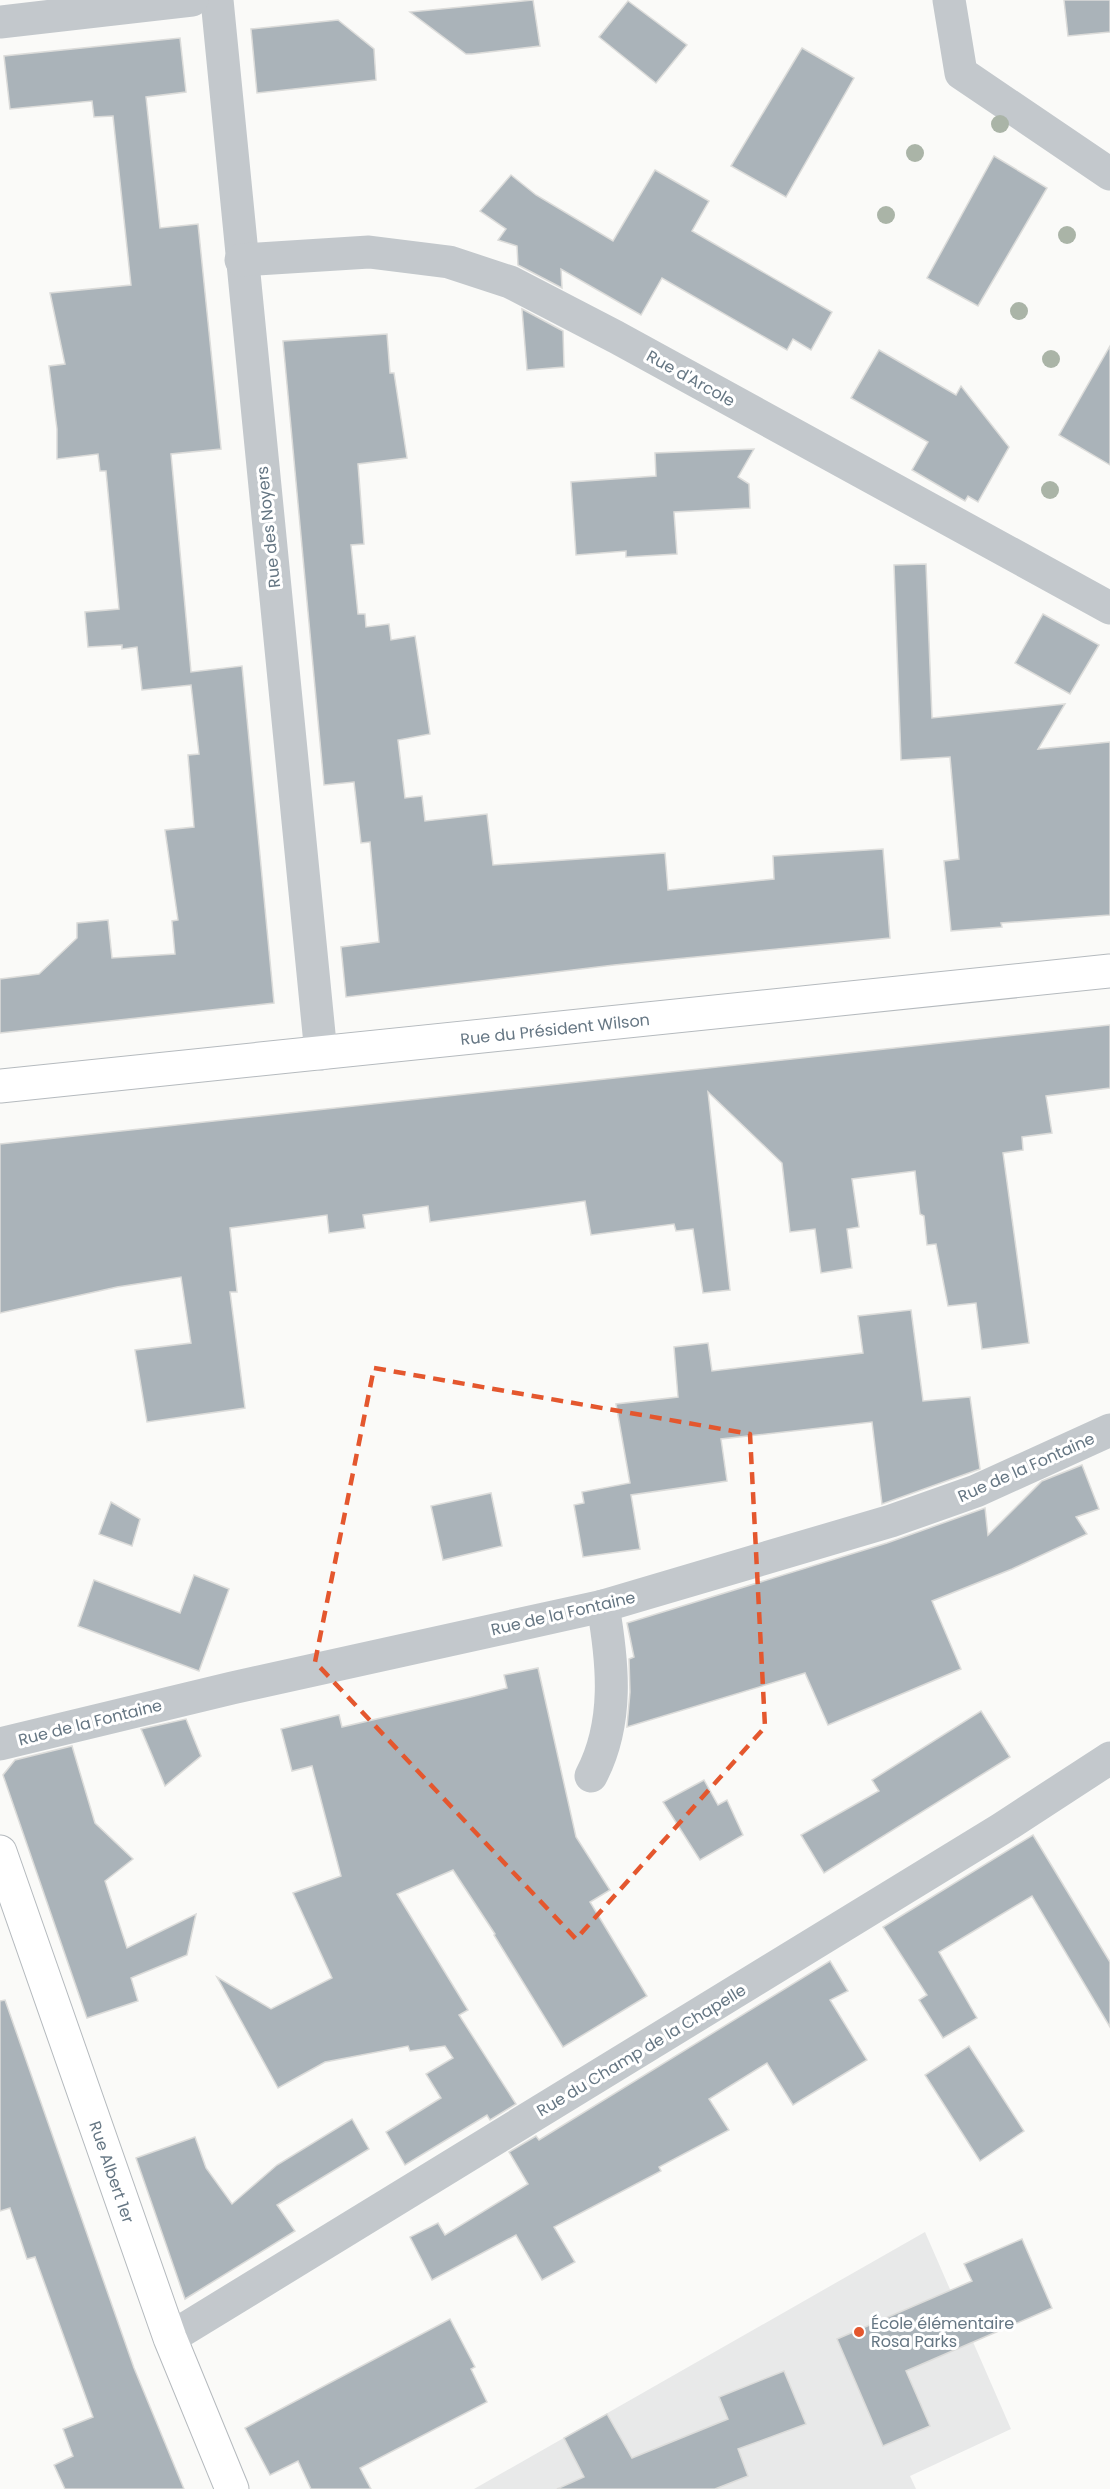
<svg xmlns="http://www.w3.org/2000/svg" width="1110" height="2489" font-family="Poppins,sans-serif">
<rect width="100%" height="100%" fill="#fafaf8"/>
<polygon fill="#e8e9e9" points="925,2232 1011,2429 910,2476 916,2489 474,2489"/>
<g fill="#aab3b9" stroke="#dcdcda" stroke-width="1.5">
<polygon points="533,0 540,46 472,54 466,54 410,12"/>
<polygon points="1064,0 1110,0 1110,32 1068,36"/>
<polygon points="628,1 687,45 656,83 599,37"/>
<polygon points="338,20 374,49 376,80 257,93 251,29"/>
<polygon points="180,38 186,92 146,97 160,228 198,224 221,449 171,454 191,672 242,666 274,1003 0,1033 0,979 39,974 77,938 77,923 108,920 112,958 175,954 172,921 178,920 165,830 194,827 188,755 199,754 191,685 142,690 137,647 122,649 122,645 88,647 85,612 119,609 106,471 100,471 98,454 57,459 57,429 49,366 65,364 50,293 131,285 113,116 94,117 92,101 10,109 4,56"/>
<polygon points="802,48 854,78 786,197 731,166"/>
<polygon points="994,156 1047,188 978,306 927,278"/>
<polygon points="655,170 709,201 692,231 832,312 811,350 793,339 787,350 662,278 641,315 561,269 562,288 518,265 517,246 498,240 506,229 480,211 511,175 536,195 613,241"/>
<polygon points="522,309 563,331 564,367 527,370"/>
<polygon points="387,334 390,373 394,373 407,458 358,464 364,544 351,545 358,614 365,614 366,627 389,624 391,640 415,636 430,734 398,740 405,798 422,796 425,821 487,814 493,865 665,853 668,890 774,879 773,856 883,849 890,938 614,965 346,997 341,947 379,942 370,842 361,843 354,782 324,785 283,341"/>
<polygon points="1110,346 1110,465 1059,435"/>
<polygon points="879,350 956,395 961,386 1009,447 978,502 968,496 965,501 912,470 928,442 851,398"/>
<polygon points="754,449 738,477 749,484 750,508 674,512 677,554 626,557 626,551 576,555 571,482 656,476 655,453"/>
<polygon points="926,564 932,718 1065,704 1038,749 1110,742 1110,915 1001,923 1002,927 951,931 944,861 959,859 950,757 901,760 894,565"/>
<polygon points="1043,614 1099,645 1070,694 1015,663"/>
<polygon points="1110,1025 1110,1088 1046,1096 1052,1133 1022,1137 1023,1150 1003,1153 1029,1343 982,1349 976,1303 948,1306 936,1244 927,1245 924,1216 920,1214 915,1171 852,1179 859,1227 847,1229 852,1268 821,1273 815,1229 790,1232 782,1163 708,1092 730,1290 703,1293 693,1229 676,1231 674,1224 591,1235 585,1201 430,1222 428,1206 363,1215 365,1228 329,1233 327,1215 230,1228 237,1292 230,1292 245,1408 147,1422 135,1350 191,1343 181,1277 117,1287 0,1313 0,1144"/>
<polygon points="911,1310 923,1401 970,1397 980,1469 882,1504 872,1422 721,1439 727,1481 631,1495 640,1549 583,1557 574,1505 584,1503 582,1492 630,1483 616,1404 678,1397 674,1347 708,1343 712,1371 863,1353 858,1316"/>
<polygon points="1082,1465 1099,1509 1076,1517 1087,1534 1012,1569 932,1601 961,1669 828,1725 805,1673 627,1727 630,1692 629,1659 634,1657 627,1623 887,1543 985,1508 988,1535 1042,1481"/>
<polygon points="491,1493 502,1546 443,1560 431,1506"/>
<polygon points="111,1502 140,1519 132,1546 99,1534"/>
<polygon points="194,1575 229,1589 199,1671 78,1626 94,1580 180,1613"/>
<polygon points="538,1668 576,1837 610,1890 590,1902 647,1996 563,2047 494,1935 495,1934 453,1870 397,1894 468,2010 459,2015 516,2104 490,2120 487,2115 405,2165 386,2132 441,2098 426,2074 453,2058 445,2046 410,2051 408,2046 325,2062 278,2088 217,1977 271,2009 332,1978 293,1893 341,1876 312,1766 292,1771 281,1729 339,1715 342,1727 471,1697 507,1688 504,1675"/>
<polygon points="981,1711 1010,1757 824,1873 801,1835 879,1791 872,1780"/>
<polygon points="186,1719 201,1756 165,1786 141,1729"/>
<polygon points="72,1746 95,1823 133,1859 105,1881 127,1948 196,1914 187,1955 131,1978 138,2001 87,2018 3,1775 15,1760"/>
<polygon points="704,1780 718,1805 727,1800 743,1835 700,1860 663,1802"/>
<polygon points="1033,1835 1110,1962 1110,2027 1032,1896 939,1952 977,2018 943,2038 919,2000 927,1995 883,1927"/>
<polygon points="830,1961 848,1991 830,2000 867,2060 793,2105 767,2063 709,2099 729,2130 659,2167 661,2171 554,2227 575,2262 542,2280 516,2235 432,2280 410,2237 438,2223 445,2235 528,2184 509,2152 536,2136 539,2140"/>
<polygon points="5,2000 134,2368 184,2489 65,2489 54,2465 73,2456 63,2429 93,2417 35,2257 27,2259 10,2208 0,2211 0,2001"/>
<polygon points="969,2046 1024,2131 980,2161 925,2075"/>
<polygon points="352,2119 369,2149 277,2205 295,2231 185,2299 136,2158 195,2137 206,2168 232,2204 277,2165"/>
<polygon points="1022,2239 1052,2308 906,2371 930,2426 883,2446 837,2339 972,2281 964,2264"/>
<polygon points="450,2319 475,2367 471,2369 487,2402 360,2468 371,2489 311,2489 298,2461 270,2475 245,2428"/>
<polygon points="784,2371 806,2424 738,2449 748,2476 715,2489 557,2489 584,2477 564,2438 607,2414 632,2458 728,2419 719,2397"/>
</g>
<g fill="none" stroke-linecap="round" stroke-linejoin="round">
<g stroke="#b5babe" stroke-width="35">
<g id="major">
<polyline points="0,1086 1110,971"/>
<polyline points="0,1852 170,2338 232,2489"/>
</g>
</g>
<g stroke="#c3c8cc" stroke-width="33">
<polyline points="217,0 321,1054"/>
<polyline points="949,0 961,73 1110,174"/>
<polyline points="0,22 192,0"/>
<polyline points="241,260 369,252 449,262 510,282 616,337 1110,608"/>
<polyline points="0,1744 232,1688 603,1606 891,1521 976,1491 1110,1430"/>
<path d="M591 1776C619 1723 613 1663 603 1606"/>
<polyline points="170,2338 1001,1829 1110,1758"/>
</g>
<use href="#major" stroke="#fff" stroke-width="33"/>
</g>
<g fill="#aab4a7">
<circle cx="1000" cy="124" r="9"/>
<circle cx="915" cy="153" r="9"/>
<circle cx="886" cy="215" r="9"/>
<circle cx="1067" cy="235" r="9"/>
<circle cx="1019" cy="311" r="9"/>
<circle cx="1051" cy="359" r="9"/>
<circle cx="1050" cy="490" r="9"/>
</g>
<path fill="none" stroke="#e4572e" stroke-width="4.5" stroke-dasharray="12 8" stroke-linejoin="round" d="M374 1368 750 1434 765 1727 576 1939 315 1662Z"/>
<circle fill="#e4572e" stroke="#fff" stroke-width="2" cx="859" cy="2332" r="6"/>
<g text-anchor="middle" stroke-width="6" stroke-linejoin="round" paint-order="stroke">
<g font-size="16" fill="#657683" stroke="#fff">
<text transform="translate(691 378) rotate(29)" y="6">Rue d'Arcole</text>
<text transform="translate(268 527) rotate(-96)" y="6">Rue des Noyers</text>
<text transform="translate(555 1029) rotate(-6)" y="6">Rue du Président Wilson</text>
<text transform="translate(1026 1467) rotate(-24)" y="6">Rue de la Fontaine</text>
<text transform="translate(563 1613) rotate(-13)" y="6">Rue de la Fontaine</text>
<text transform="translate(90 1722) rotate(-14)" y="6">Rue de la Fontaine</text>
<text transform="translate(641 2050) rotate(-31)" y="6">Rue du Champ de la Chapelle</text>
<text transform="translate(112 2172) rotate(71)" y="6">Rue Albert 1er</text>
</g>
<g font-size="16" fill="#657683" stroke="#fff" text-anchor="start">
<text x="871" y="2329">École élémentaire<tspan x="871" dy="18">Rosa Parks</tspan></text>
</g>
</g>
</svg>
